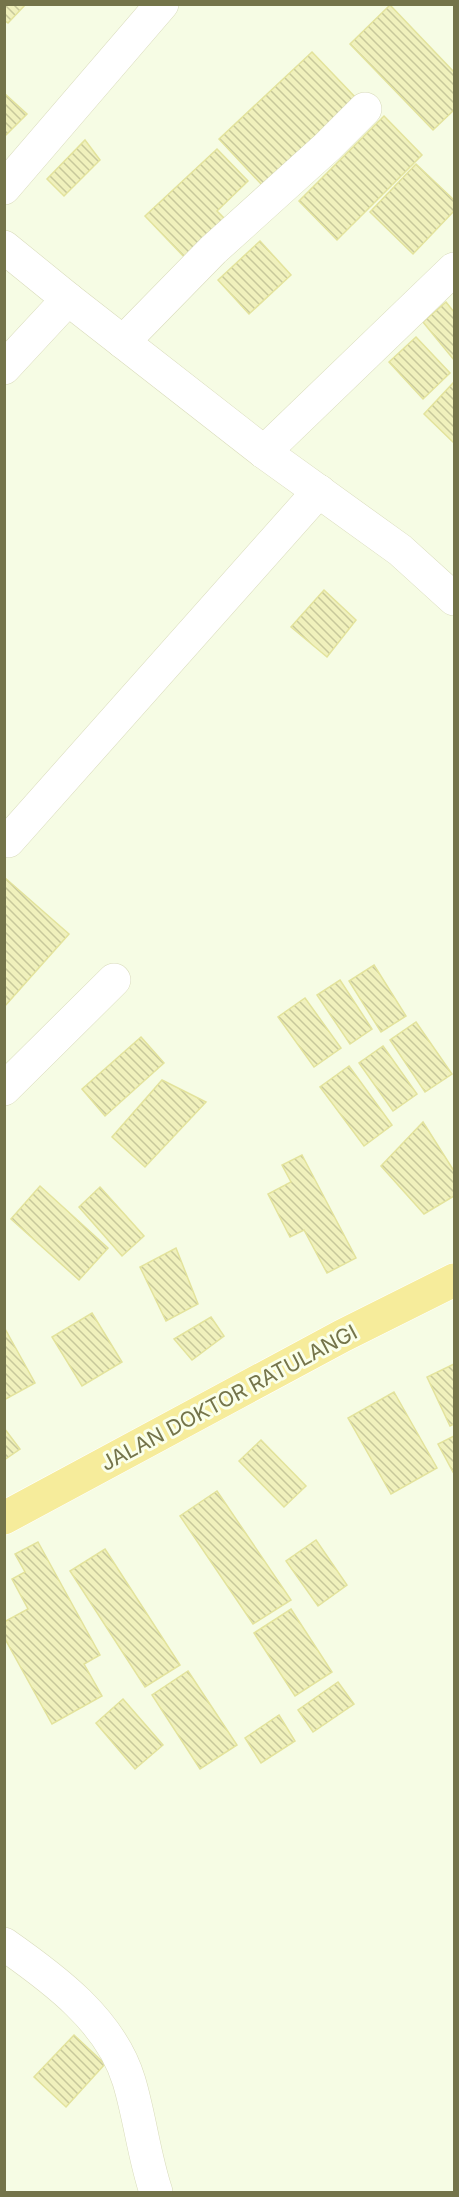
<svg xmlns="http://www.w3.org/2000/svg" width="459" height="2197" font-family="Inter,sans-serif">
<defs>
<pattern id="building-back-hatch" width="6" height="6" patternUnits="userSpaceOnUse" patternTransform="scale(1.5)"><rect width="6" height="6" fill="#f0f1bc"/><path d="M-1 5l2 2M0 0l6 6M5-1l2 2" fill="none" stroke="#c7c89b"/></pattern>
</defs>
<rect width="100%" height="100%" fill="#f6fce4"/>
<g fill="url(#building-back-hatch)" stroke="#e3e39c" stroke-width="1.5">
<polygon points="4,4 26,4 8,23 4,20"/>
<polygon points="390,5 454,72 454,110 433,130 350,44"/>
<polygon points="312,52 356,98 262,185 219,139"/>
<polygon points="4,93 27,114 4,137"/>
<polygon points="384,116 422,155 337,240 299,201"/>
<polygon points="85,140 100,160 64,196 47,179"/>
<polygon points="217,149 248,181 217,211 230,224 189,262 145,216"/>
<polygon points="416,164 454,200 454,211 413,254 370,212"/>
<polygon points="260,241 291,275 249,314 218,280"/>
<polygon points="446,302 454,312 454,360 423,322"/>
<polygon points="416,337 450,373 423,399 389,362"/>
<polygon points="454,382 454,443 424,414"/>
<polygon points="324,590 356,620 327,657 291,627"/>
<polygon points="4,877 69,934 4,1007"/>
<polygon points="374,965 406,1016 381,1032 349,981"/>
<polygon points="340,980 372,1029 350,1044 317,995"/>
<polygon points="305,998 341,1048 314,1067 278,1017"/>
<polygon points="416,1022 452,1074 425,1092 390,1040"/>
<polygon points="141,1037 164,1063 105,1116 82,1089"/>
<polygon points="383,1046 417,1094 393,1111 359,1063"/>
<polygon points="349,1066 392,1125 364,1146 320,1087"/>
<polygon points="162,1080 206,1102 145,1167 112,1137"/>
<polygon points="423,1122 454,1171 454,1196 424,1214 381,1166"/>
<polygon points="302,1155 356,1258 327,1273 304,1230 290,1237 268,1194 291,1182 282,1165"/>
<polygon points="40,1186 108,1248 79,1280 11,1219"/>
<polygon points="100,1187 144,1236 122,1256 79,1207"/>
<polygon points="176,1248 198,1304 166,1321 140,1267"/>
<polygon points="92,1313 122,1362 82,1386 52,1337"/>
<polygon points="211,1317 224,1336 192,1360 174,1339"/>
<polygon points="4,1327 35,1383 4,1400"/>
<polygon points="454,1364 454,1424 450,1426 427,1377"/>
<polygon points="394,1392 437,1468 391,1494 348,1418"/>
<polygon points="4,1428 20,1449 4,1460"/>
<polygon points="454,1436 454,1471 453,1472 438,1444"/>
<polygon points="261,1440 306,1486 284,1507 239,1461"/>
<polygon points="217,1491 291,1600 253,1624 180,1516"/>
<polygon points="316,1540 347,1585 318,1606 286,1561"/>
<polygon points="38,1542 100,1655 84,1664 102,1696 52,1724 4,1637 4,1622 28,1609 12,1579 25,1572 15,1554"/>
<polygon points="105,1549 180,1665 145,1687 70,1571"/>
<polygon points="291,1609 332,1672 295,1696 254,1633"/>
<polygon points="188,1671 237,1745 200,1769 152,1695"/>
<polygon points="338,1682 354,1704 313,1732 298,1710"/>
<polygon points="123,1699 163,1745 135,1769 96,1723"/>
<polygon points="279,1715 295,1741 261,1763 245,1738"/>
<polygon points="74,2035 105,2064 66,2107 34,2077"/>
</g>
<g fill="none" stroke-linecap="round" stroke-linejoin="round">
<g stroke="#d9dbbb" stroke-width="34">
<g id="minor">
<polyline points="4,188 162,4"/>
<polyline points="4,247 68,299 264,452 400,550 454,599"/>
<polyline points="123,342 213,250 327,147 365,109"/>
<polyline points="4,368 68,299"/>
<polyline points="264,452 454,269"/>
<polyline points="4,838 8,841 319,491"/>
<polyline points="4,1089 114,980"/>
<path d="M4 1944C54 1979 111 2021 129 2081 140 2118 144 2156 156 2192"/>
</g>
</g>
<g stroke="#fff" stroke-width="34">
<polyline id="highway" points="4,1518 342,1336 454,1280"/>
</g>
<use href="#minor" stroke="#fff" stroke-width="33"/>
<use href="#highway" stroke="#f6ec9b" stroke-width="33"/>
</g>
<g text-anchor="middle" stroke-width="6" stroke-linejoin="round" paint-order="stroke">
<g font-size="21" fill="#74744a" stroke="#faffea">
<text transform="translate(229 1398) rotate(-28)" y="7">JALAN DOKTOR RATULANGI</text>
</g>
</g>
<rect width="459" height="2197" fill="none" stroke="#74744a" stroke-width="12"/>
</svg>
